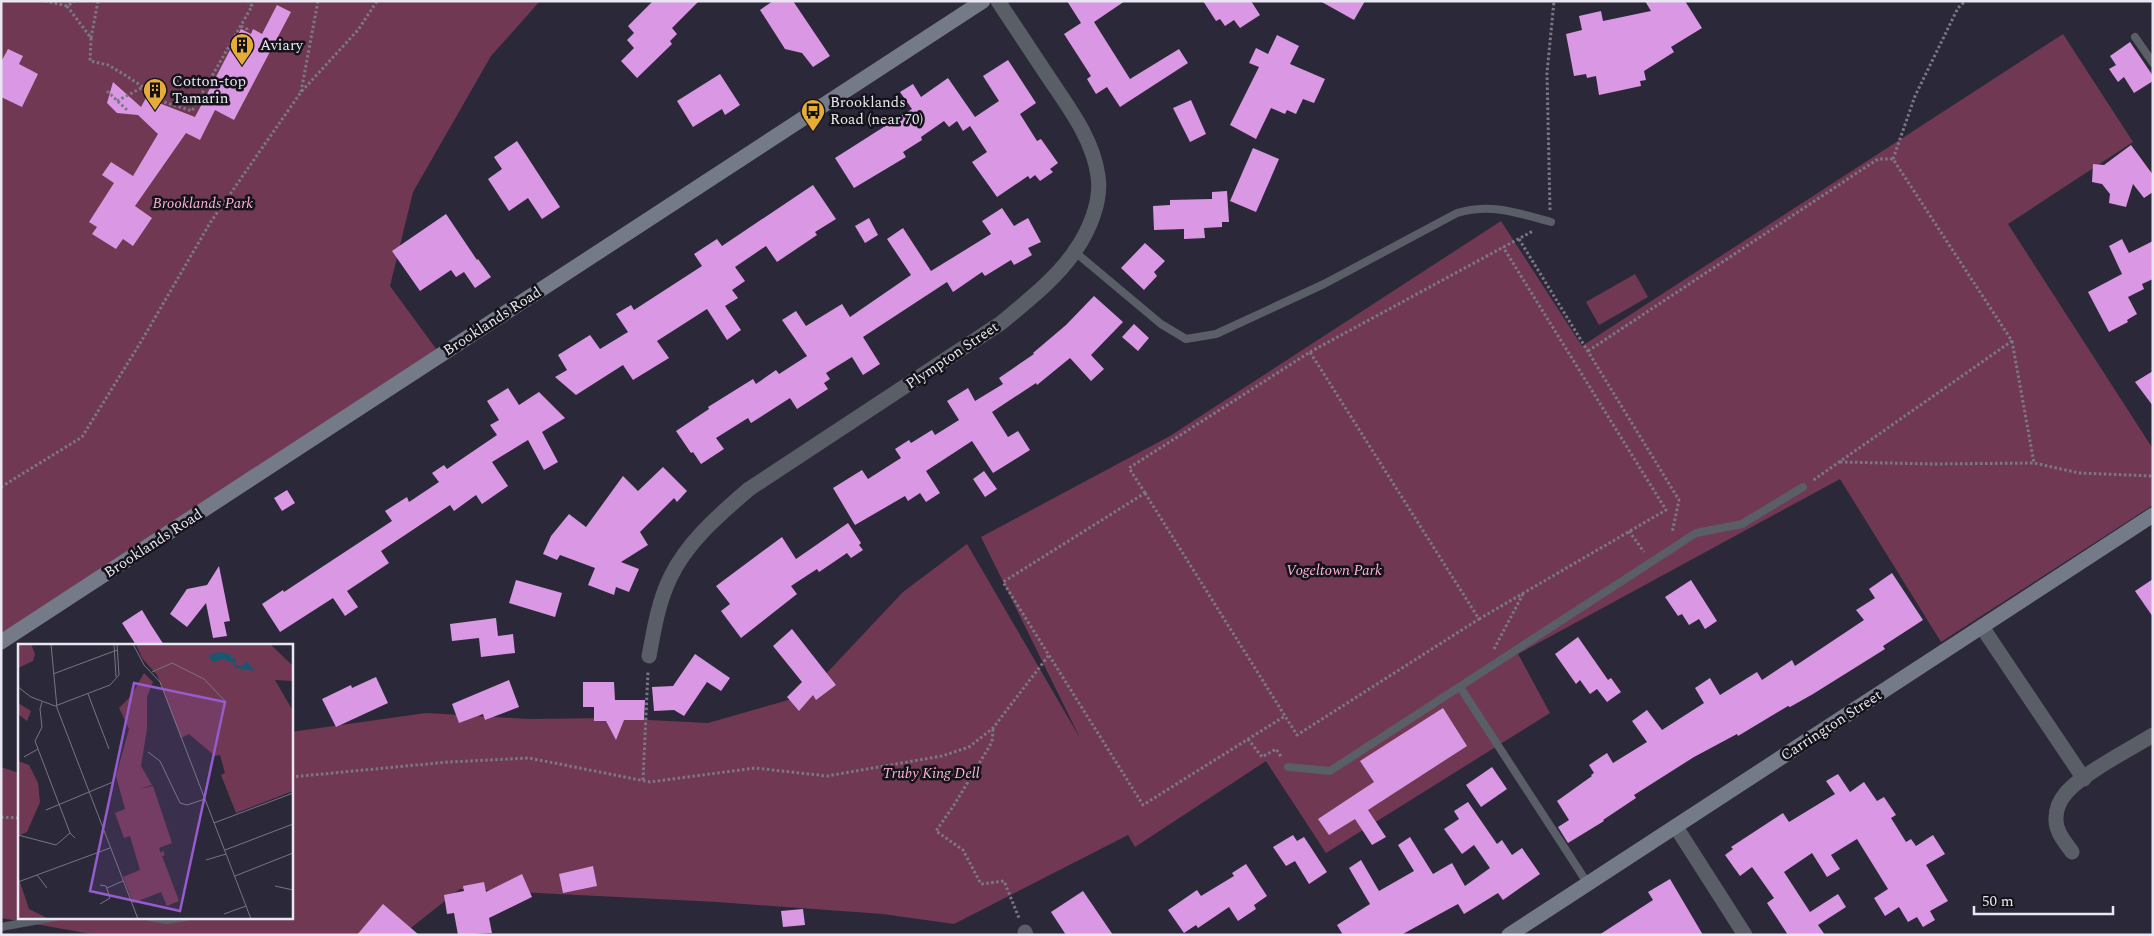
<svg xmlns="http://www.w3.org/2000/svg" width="2154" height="936" font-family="Spectral,serif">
<rect width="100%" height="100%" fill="#2b2939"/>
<g fill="#703853">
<polygon points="1,1 540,1 491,56 413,192 390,286 442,357 1,640"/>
<polygon points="2063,34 2133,142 2008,224 2153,449 2153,505 1941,642 1840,479 1518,654 1550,713 1326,853 1266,761 1135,847 1128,835 954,924 883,914 717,902 460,889 402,935 97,935 1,918 1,767 19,773 19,917 291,917 291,732 426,713 528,719 608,718 708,723 806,695 903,592 967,544 1080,738 981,537 1170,436 1501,221 1582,346"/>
<polygon points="1635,274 1648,297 1599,325 1586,302"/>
</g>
<g fill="#da98e4">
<polygon points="653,1 699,1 672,28 677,34 670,41 672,44 637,78 621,61 634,48 627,40 634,33 628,26"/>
<polygon points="773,1 793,1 830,56 813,67 802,53 785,49 760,10"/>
<polygon points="1067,1 1125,1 1094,22 1130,79 1179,49 1188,63 1120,107 1107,87 1096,94 1087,79 1091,76 1064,34 1081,23"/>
<polygon points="1203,1 1251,1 1260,15 1240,28 1234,20 1225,26 1220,19 1216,21"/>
<polygon points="1320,1 1365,1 1354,20"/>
<polygon points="1645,1 1685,1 1702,28 1671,47 1674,52 1644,71 1646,80 1640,81 1641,86 1599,95 1596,76 1587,78 1586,74 1574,76 1566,34 1582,30 1579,16 1601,11 1603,21 1651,11"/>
<polygon points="277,5 291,12 234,120 215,110 200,140 186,133 135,206 152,218 133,246 123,239 116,249 92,234 97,227 89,222 114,183 102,175 111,162 133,176 158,134 138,115 117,113 107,103 113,82 141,107 146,98 195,117 241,29 251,34 253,29 262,34"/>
<polygon points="1277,35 1299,46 1290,64 1325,79 1314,103 1303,99 1296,114 1287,110 1285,114 1271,108 1256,139 1230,125 1259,67 1249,63 1256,48 1268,54"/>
<polygon points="2130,42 2153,76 2153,81 2134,93 2124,77 2118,82 2109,69 2116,65 2110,56"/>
<polygon points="8,49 23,56 19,64 38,74 22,107 1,97 1,62"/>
<polygon points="1008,60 1036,103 1020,114 1037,141 1041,139 1058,163 1050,169 1053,172 1040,181 1035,175 1030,179 1028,176 997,197 972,162 987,152 970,126 963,131 957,121 949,127 944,121 921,137 922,140 903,152 906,157 854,188 835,158 912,109 900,92 913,84 921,97 948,78 975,117 999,101 983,76"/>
<polygon points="720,74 740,105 725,115 722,109 693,127 677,101"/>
<polygon points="1191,100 1206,134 1190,142 1173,108"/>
<polygon points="517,141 560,207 542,219 528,198 509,211 488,179 502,169 494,157"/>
<polygon points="2131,145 2153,175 2153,192 2144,198 2133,184 2126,207 2109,203 2110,194 2102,184 2092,182 2093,164 2104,165"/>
<polygon points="1253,148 1279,159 1256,212 1230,201"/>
<polygon points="813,185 836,219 815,232 817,235 777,262 766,246 735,267 745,281 732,290 738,298 725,306 741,330 727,340 707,309 657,341 669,358 633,380 623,365 576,395 555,377 567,370 558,355 590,335 600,349 628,332 616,314 631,305 634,310 702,266 694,254 717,239 722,246"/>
<polygon points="1227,191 1229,222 1222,222 1222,227 1204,228 1205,238 1184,239 1184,229 1154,230 1153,206 1170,205 1170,200 1212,199 1212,192"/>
<polygon points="1002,208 1014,226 1028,218 1041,242 1028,248 1032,255 1014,265 1011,260 985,276 982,272 953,292 947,282 863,337 880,364 863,375 852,357 826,373 830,379 824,383 828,389 797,409 790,398 751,423 748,418 716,438 724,449 701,464 693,452 691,453 676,431 709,409 708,407 753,379 756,384 776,370 779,374 807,356 782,320 796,311 806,326 842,304 850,317 911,275 887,239 903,228 931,271 991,234 982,221"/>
<polygon points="446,214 477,260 478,259 491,277 475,288 464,272 456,277 451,270 420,291 392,251"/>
<polygon points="869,218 878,235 865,243 855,226"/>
<polygon points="2122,239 2129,253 2153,241 2153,279 2142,284 2144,289 2128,297 2137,314 2127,320 2128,322 2109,332 2088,292 2122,274 2109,246"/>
<polygon points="1145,243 1165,261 1154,272 1157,276 1144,290 1121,268"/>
<polygon points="1094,296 1123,322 1091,355 1104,369 1091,381 1070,358 1037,385 1036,383 992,412 1008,437 1018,431 1030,450 993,473 972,441 926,471 940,493 926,502 920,493 908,501 905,496 855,525 833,488 862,470 868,479 901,458 895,449 909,440 911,443 932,430 935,435 959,420 947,401 968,388 975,401 1003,384 999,378 1034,354 1033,353 1066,325"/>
<polygon points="1134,324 1149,338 1138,351 1122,337"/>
<polygon points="2153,371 2153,406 2135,382"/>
<polygon points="508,388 519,405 539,392 565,418 542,432 558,462 544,470 528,440 492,462 508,486 482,504 476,495 454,511 450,505 381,551 389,563 347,591 358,607 345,616 333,598 280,632 262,604 283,590 284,592 392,521 385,511 407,497 409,502 439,482 432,473 444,465 447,469 497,435 490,425 499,420 487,401"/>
<polygon points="663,467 687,491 677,502 674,498 640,532 648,545 621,562 639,569 629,592 616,587 614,595 588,585 595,568 560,555 557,560 543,554 551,536 569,514 586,527 623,476 638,491"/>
<polygon points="984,471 997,489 985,497 973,479"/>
<polygon points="287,490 295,503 282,511 274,498"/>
<polygon points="848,523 861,543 859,545 863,550 851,558 847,553 819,572 817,569 791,586 797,594 741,638 721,611 730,604 716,586 782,537 796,559"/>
<polygon points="219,566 230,621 224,622 227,636 213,638 206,603 187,627 170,614 187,589 207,585"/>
<polygon points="1892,573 1923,620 1883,646 1885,649 1813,694 1790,707 1788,706 1738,736 1737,734 1694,757 1634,795 1636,798 1603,820 1604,821 1568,843 1558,827 1569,820 1557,801 1592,776 1591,775 1594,773 1589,765 1607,753 1613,763 1647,742 1632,721 1647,710 1662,730 1704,703 1695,688 1710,678 1720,695 1757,672 1762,680 1792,660 1795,666 1864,620 1856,610 1875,598 1869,589"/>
<polygon points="2153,579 2153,617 2135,591"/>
<polygon points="516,580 562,593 555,617 509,603"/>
<polygon points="1691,580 1717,621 1705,629 1699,619 1689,625 1682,614 1678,616 1665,597"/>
<polygon points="142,610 151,625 164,645 136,645 122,623"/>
<polygon points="496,618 498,636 513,634 515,653 481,657 479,638 452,641 450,624"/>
<polygon points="792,629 836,685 816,700 813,695 799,711 787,697 802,682 773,646"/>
<polygon points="1578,637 1608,680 1611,678 1621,692 1607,702 1597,689 1590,694 1580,680 1576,684 1555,654"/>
<polygon points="695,654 730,678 721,691 707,682 684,716 674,710 654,711 652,687 673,686"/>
<polygon points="376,677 388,703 336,727 322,699 351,685 352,688"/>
<polygon points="509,680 519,707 485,720 483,714 459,723 452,704"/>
<polygon points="583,682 614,682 615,700 645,700 644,720 624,720 616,740 606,721 594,721 594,707 583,707"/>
<polygon points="1443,708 1467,746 1368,810 1386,837 1372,845 1355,819 1329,835 1318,819 1374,782 1360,761"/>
<polygon points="1492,767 1507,789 1481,807 1466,785"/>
<polygon points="1838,774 1850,792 1864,782 1877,801 1884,797 1896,815 1891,818 1906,842 1911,839 1916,846 1933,835 1945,854 1926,865 1948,901 1930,911 1935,920 1923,927 1917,917 1908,922 1899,907 1885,916 1874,898 1888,889 1857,839 1831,855 1840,869 1827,877 1812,853 1784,872 1810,912 1838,894 1846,907 1818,925 1825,935 1788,935 1767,903 1774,898 1752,867 1740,876 1725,855 1733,849 1731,847 1783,813 1789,822 1835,794 1826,781"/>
<polygon points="1468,802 1497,844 1502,840 1512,855 1522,848 1540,874 1503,900 1498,893 1464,914 1458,904 1401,935 1343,935 1337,925 1370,904 1349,868 1361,860 1379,891 1414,871 1398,845 1410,837 1433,874 1452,863 1465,886 1490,868 1474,845 1462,854 1444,829 1459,819 1454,811"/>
<polygon points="1293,835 1297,841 1304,837 1327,872 1309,884 1295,861 1286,866 1273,847"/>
<polygon points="1246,864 1267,896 1254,905 1256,909 1238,921 1229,907 1198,928 1196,925 1184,933 1168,910 1197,890 1201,896 1234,876 1232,873"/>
<polygon points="593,866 597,886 563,893 559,874"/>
<polygon points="522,874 532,897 489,918 492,933 458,935 454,913 447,914 444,895 464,891 463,886 484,882 486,892"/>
<polygon points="1670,879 1703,935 1599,935 1653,900 1648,892"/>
<polygon points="1083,891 1113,935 1066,935 1051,912"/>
<polygon points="383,904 419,935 357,935"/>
<polygon points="803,909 805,925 783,927 781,911"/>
</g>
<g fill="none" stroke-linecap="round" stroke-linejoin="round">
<g stroke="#7a7886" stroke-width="3" stroke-dasharray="2.5 2.5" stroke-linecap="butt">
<polyline points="45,1 67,6 75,1"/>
<polyline points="67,6 91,38 90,61 108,65 125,75 143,87 152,98 192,111 252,6 248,1"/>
<polyline points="241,26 247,29 246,32"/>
<polyline points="91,38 98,1"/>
<polyline points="107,91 127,110"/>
<polyline points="301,92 318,1"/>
<polyline points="117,101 143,87"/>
<polyline points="1893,159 1915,96 1958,8 1965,1"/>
<polyline points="1550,210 1547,73 1554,1"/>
<polyline points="1519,239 1679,500 1672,533"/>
<polyline points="2012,341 2034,463"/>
<polyline points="1588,351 1878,159 1893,159 2012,341 1812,481"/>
<polyline points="1310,352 1533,231"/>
<polyline points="1840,462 1935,464 2034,463 2079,473 2153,476"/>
<polyline points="1,487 82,437 142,340 210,223 301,92 358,30 377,1"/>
<polygon points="1145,493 1285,716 1143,805 1003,582"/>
<polyline points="1145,493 1129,468 1310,352 1479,619 1297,735 1285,716"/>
<polyline points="1629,531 1644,552"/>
<polyline points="1479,619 1666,510 1503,247"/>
<polyline points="1494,649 1523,594"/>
<polyline points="993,729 992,742 954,805 936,831 963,850 981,884 1004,881 1019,918"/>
<polyline points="1248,739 1262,757 1276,749 1282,758"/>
<polyline points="291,777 448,762 529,758 650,782 755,768 827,776 942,756 969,747 993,728 1049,655"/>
<polyline points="643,780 648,672"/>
<polyline points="1,817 19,818"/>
</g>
<g stroke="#5a5e66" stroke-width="8">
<polyline points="2135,37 2153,63"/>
<path d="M1075 252 1161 324 1186 339 1216 334 1324 284 1457 213C1493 203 1517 213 1551 222"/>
<polyline points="1460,687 1588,884"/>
<polyline points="1288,767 1330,771 1696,533 1742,524 1803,487"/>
<polyline points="149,917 167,920 186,917"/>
<polyline points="1,927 56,917"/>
</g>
<g stroke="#5a5e66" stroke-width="15">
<polyline points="1982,627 2084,779"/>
<path d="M649 656C654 630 658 603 670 578 687 542 719 515 749 489L1001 323C1027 301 1056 279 1075 251 1089 231 1102 201 1098 176 1093 139 1069 108 1049 78 1032 52 1015 27 998 1"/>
<polyline points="1676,827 1745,935"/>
<path d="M2072 852C2065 842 2055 831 2056 818 2056 809 2060 800 2066 793 2082 774 2130 749 2153 735"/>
<polyline points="1025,932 1026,935"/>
</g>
<g stroke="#747a87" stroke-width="15">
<polyline points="1,642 983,1"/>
<polyline points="1509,935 2153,515"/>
</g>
</g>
<defs>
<g id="building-pin" transform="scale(1.25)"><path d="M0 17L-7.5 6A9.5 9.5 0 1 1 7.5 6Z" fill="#e7ac37" stroke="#14131a"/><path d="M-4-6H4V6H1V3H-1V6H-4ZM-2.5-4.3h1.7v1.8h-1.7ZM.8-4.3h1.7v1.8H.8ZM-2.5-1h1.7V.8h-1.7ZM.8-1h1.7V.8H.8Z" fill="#111"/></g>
<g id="bus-pin" transform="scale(1.25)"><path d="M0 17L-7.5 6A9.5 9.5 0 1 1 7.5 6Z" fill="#e7ac37" stroke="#14131a"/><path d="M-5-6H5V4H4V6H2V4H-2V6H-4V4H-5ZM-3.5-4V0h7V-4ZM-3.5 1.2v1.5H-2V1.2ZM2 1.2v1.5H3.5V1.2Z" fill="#111"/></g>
</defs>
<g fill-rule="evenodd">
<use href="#building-pin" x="242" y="45"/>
<use href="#building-pin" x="155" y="90"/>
<use href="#bus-pin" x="813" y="111"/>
</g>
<g text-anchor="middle" stroke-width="5" stroke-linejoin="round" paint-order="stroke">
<g font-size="15" fill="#e9e7f2" stroke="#14131a" text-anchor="start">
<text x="260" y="50">Aviary</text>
<text x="172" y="86">Cotton-top<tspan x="172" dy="17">Tamarin</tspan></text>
<text x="830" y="107">Brooklands<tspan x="830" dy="17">Road (near 70)</tspan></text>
</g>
<g font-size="15" font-style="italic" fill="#fdb3d4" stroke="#14131a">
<text x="203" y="208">Brooklands Park</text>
<text x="1334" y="575">Vogeltown Park</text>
<text x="931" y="778">Truby King Dell</text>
</g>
<g font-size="15" fill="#e9e7f2" stroke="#14131a">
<text transform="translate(492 321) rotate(-33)" y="5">Brooklands Road</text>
<text transform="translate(952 355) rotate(-34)" y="5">Plympton Street</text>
<text transform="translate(153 543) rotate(-33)" y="5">Brooklands Road</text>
<text transform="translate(1831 725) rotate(-33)" y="5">Carrington Street</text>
</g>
</g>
<g transform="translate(18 644)">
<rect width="275" height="275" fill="#2b2939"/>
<path d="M0 0H13L17 10 15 17 0 24ZM118 0H252L275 22V37L257 36 275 67V147L218 169 203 131 207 129 202 111 197 112 171 90 163 94 139 31 124 14ZM126 29 135 38 129 53V85L123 122 134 141 122 145 135 142 154 199 141 204 143 209 145 206 147 211 144 212 161 257 149 262 143 248 115 259 105 233 122 226 112 192 106 194 97 169 107 165 98 132 111 85 101 64 113 52ZM0 59 13 67 9 77 0 70ZM0 117 11 121 20 139 22 158 9 188 0 192ZM0 232 11 265 31 275 0 274Z" fill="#703853"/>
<path d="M204 8 213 11V15L218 14V21L226 22 228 17 237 27 218 24 214 18 204 15 197 18 191 15 193 10Z" fill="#185672"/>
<path fill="none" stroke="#777583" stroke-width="1" d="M33 0 39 64 120 275M96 0 98 33M115 0 126 21 142 38 233 275M134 28 154 19 186 35 208 58M35 30 99 6M0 43 13 53 37 62 92 41 101 31 99 0M70 50 91 105M24 58 22 65 24 83 17 97 52 189 57 194M130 108 142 117 162 159 169 161 187 155M6 113 20 105M28 166 95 138M196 179 275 149M0 191 38 201 52 189M207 206 275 180M188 216 208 210M19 231 29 244M217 232 275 209M0 238 92 204M82 241 88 242 92 254 82 260M257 242 275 246M89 244 105 237M206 270 228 262"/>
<path fill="#965bcc" fill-opacity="0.15" stroke="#965bcc" stroke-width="2.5" d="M116 39 207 58 162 267 72 247Z"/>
<rect width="275" height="275" fill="none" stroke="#e9e7f2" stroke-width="2.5"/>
</g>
<rect width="2154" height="936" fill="none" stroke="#e9e7f2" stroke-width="5"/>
<path d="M1974 906v8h139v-8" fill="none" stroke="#e9e7f2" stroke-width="2.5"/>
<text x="1982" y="906" font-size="15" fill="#e9e7f2" stroke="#14131a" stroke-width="4" paint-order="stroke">50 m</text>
</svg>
